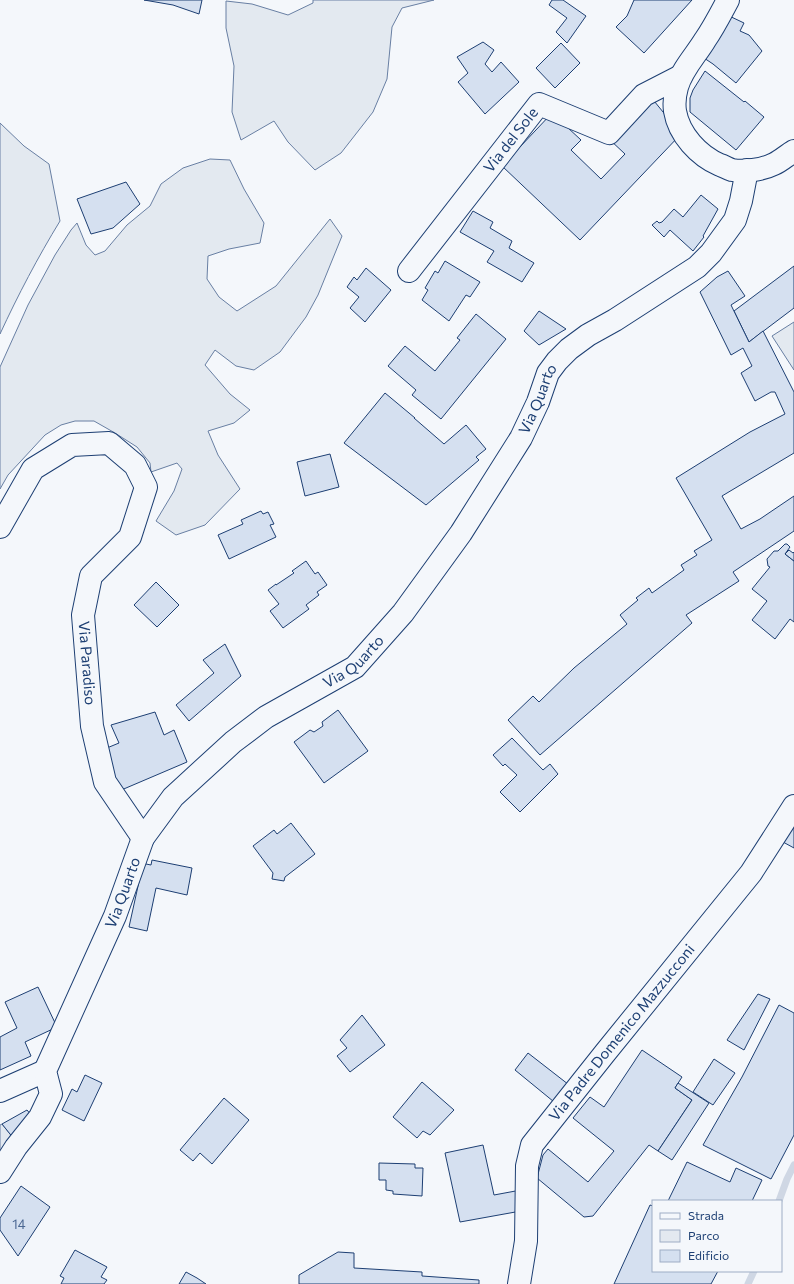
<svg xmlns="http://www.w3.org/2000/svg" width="794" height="1284" font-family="Commissioner,sans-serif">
<rect width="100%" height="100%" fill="#f4f7fb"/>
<g fill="#e3e9f0" stroke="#687fa3">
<polygon points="313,0 434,0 402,8 392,27 387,79 373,112 341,153 315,170 288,142 274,121 241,140 232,112 234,66 226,28 226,1 252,4 288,15 313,3"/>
<path d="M0 123 24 146 49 164 60 221C38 257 18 295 0 334Z"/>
<polygon points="210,159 230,160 244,189 264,223 260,243 229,249 208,256 207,279 219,297 237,311 276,286 330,219 342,236 318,295 306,317 280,352 254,370 236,366 215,350 205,365 230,394 250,410 234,423 208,431 218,455 240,489 205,525 176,535 156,521 174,491 182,469 177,463 151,472 150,463 137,447 115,433 94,421 75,421 61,425 45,435 8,475 0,489 0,367 28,305 55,255 71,230 77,223 86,245 95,255 105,251 127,225 150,206 161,184 183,168"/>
<polygon points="794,322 794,370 772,336"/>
<polygon points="2,1124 14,1139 0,1157 0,1125"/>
</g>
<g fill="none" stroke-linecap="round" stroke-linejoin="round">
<g stroke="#cfd7e4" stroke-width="7">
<polyline points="779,1201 787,1179 794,1165"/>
<polyline points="748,1284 754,1271"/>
</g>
</g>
<g fill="#d5e0f0" stroke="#1d3f73">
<polygon points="144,0 202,0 199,14 173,5"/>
<polygon points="552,0 563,0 586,16 567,43 556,32 567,18 549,5"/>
<polygon points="634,0 692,0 644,53 616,27 627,16"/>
<polygon points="723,13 744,23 740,31 749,35 762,51 736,83 713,64 704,58"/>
<polygon points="483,42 494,50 485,64 492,72 501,62 519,82 485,114 458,82 468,73 457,57"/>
<polygon points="561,43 580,63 555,88 536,68"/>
<polygon points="705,71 744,102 745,101 764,117 736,150 690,112 690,98 693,90"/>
<polygon points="650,96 681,134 580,240 502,166 552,113 581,140 571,150 601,179 625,154 609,139"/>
<polygon points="126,182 140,204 113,228 91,234 77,199"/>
<polygon points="701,195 718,209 703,236 704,237 693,251 670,230 664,237 652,225 657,221 659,223 662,222 674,209 683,217"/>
<polygon points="473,211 493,222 490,228 512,241 509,248 534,263 522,282 487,262 494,251 460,232"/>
<polygon points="445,261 480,282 470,297 466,295 449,321 422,300 428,290 425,288 435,271 438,273"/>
<polygon points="794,266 794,308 749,342 734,311"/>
<polygon points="366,268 391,290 365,322 350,308 359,297 347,287 354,277 357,280"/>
<polygon points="728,271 745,296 731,305 749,342 763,331 794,392 794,453 722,496 741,529 760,519 794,496 794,531 733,572 739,581 686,615 692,623 540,755 508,720 533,696 539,702 574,668 627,624 620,615 638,600 636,598 649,588 652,593 684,570 681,565 697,555 694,551 712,540 676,478 750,432 785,414 775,392 771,392 755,401 741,373 752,366 743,348 731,355 700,292 717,277"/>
<polygon points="539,311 566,329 539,345 524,331"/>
<polygon points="476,314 506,339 441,419 412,395 416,390 388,366 405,346 435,371 460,340 457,338"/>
<polygon points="385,393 415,418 414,418 444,444 466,425 486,449 476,457 479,460 426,505 344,443"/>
<polygon points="330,454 339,487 305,496 297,462"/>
<polygon points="261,511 263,514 268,512 274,524 270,525 276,537 229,559 218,535 243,524 241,520"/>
<polygon points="785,544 787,544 790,547 785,554 794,561 794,622 790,619 775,639 752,620 767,601 752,589 770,567 768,566 767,559 774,551 778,551"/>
<polygon points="789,550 793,553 794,552 794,561 785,554"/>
<polygon points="306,561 315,574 318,572 327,585 317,592 319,595 306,605 309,609 283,628 270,611 279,604 268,590 276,584 276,585 294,573 292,571"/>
<polygon points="156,582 179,605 157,627 134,605"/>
<polygon points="225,644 241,676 189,721 176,705 214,673 203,660"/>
<polygon points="338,710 368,751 324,783 294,742 310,730 314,732 323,726 322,722"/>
<polygon points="155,712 164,735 174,730 187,762 119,791 102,750 119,743 111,725"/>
<polygon points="512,738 543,770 550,764 558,774 520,812 500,792 517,775 505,764 503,766 493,755"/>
<polygon points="291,823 315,854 285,877 284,881 272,879 273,873 253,846 274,830 277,834"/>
<polygon points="792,825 794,827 794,848 783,842"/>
<polygon points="152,860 192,868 187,895 156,888 147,931 129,927 142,868 146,864 151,865"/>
<polygon points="38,987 57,1027 25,1042 31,1056 0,1070 0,1037 17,1028 5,1002"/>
<polygon points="758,994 770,999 744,1050 727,1040"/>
<polygon points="779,1005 794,1013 794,1135 771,1179 703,1145 742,1077"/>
<polygon points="362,1015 385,1045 350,1072 337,1056 347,1048 340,1040"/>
<polygon points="642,1050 682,1077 675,1088 692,1100 658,1151 649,1145 593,1216 584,1217 537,1178 543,1155 548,1149 588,1182 614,1151 573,1118 590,1097 604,1107"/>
<polygon points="528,1053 573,1088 559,1106 515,1070"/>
<polygon points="714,1059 735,1073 713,1105 693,1092"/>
<polygon points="85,1075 102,1083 84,1121 62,1110 72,1089 77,1092"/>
<polygon points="422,1082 454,1110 430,1135 423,1131 417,1138 393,1117"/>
<polygon points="678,1083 709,1103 672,1160 658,1151 692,1100 675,1088"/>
<polygon points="224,1098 249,1120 212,1164 200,1153 193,1161 180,1150"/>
<polygon points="27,1110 32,1116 14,1139 2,1124"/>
<polygon points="483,1145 494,1195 521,1190 521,1211 460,1222 445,1153"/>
<polygon points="687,1162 730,1182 736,1168 762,1180 752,1201 668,1201"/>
<polygon points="379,1163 415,1164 415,1168 423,1168 422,1196 393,1194 393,1191 386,1190 386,1180 379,1180"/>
<polygon points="21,1186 50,1207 18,1256 0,1230 0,1218"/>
<polygon points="650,1205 653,1206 653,1271 718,1271 711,1284 614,1284"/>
<polygon points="75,1250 107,1267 101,1277 107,1280 104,1284 61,1284 64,1278 60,1276"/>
<polygon points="338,1252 354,1253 354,1268 422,1272 422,1276 479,1280 479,1284 299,1284 299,1275"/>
<polygon points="186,1272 197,1278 206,1284 179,1284"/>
</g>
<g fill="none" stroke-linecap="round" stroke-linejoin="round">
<g stroke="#1d3f73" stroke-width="24">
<g id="minor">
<path id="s1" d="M409 271 539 104 609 133 644 95 681 76"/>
<path id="s2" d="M0 527 33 469 72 445 109 443 135 465 146 487 130 537 91 576 83 615 92 726 105 782 143 838"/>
<polyline points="0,1091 45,1071"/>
<path id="s3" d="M0 1172 16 1147 40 1117 51 1094 45 1071 115 916 143 838 173 797 233 742 266 717 355 667 403 613 461 533 521 438 538 402 548 373 557 361 569 349 588 335 615 320 697 267 711 253 735 220 741 201 747 170"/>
<path id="s4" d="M519 1284 526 1241 527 1166 532 1145 605 1053 751 873 794 806"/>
</g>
</g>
<g stroke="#1d3f73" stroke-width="24">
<path id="major" d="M728 0C721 13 714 27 705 40 696 55 682 69 677 87 675 94 674 104 675 111 679 135 699 156 720 165 724 166 728 169 732 170 744 172 762 170 774 164 781 161 787 155 794 151"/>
</g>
<use href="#minor" stroke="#f4f7fb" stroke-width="22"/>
<use href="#major" stroke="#f4f7fb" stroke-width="22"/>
</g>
<g text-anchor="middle" stroke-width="3" stroke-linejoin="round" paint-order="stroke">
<g font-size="13" fill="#4b6792">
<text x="19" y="1229">14</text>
</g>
<g font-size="15" fill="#1d3f73" stroke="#f4f7fb">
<text dy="5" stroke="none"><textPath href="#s1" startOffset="166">Via del Sole</textPath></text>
<text dy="5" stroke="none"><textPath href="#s3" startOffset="972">Via Quarto</textPath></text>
<text dy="5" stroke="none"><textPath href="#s3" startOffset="648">Via Quarto</textPath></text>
<text dy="5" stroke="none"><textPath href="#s2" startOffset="404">Via Paradiso</textPath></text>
<text dy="5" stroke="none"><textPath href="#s3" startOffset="312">Via Quarto</textPath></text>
<text dy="5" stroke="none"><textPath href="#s4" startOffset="284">Via Padre Domenico Mazzucconi</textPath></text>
</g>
</g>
<rect x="652" y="1200" width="130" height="72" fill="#f4f7fb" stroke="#9eadc5"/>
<rect x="660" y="1213" width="20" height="6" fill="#f4f7fb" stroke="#9eadc5"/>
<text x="688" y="1220" font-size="12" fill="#1d3f73">Strada</text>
<rect x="660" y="1230" width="20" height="12" fill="#e3e9f0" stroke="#9eadc5"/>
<text x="688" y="1240" font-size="12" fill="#1d3f73">Parco</text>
<rect x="660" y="1250" width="20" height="12" fill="#d5e0f0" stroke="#9eadc5"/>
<text x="688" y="1260" font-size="12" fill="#1d3f73">Edificio</text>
</svg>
